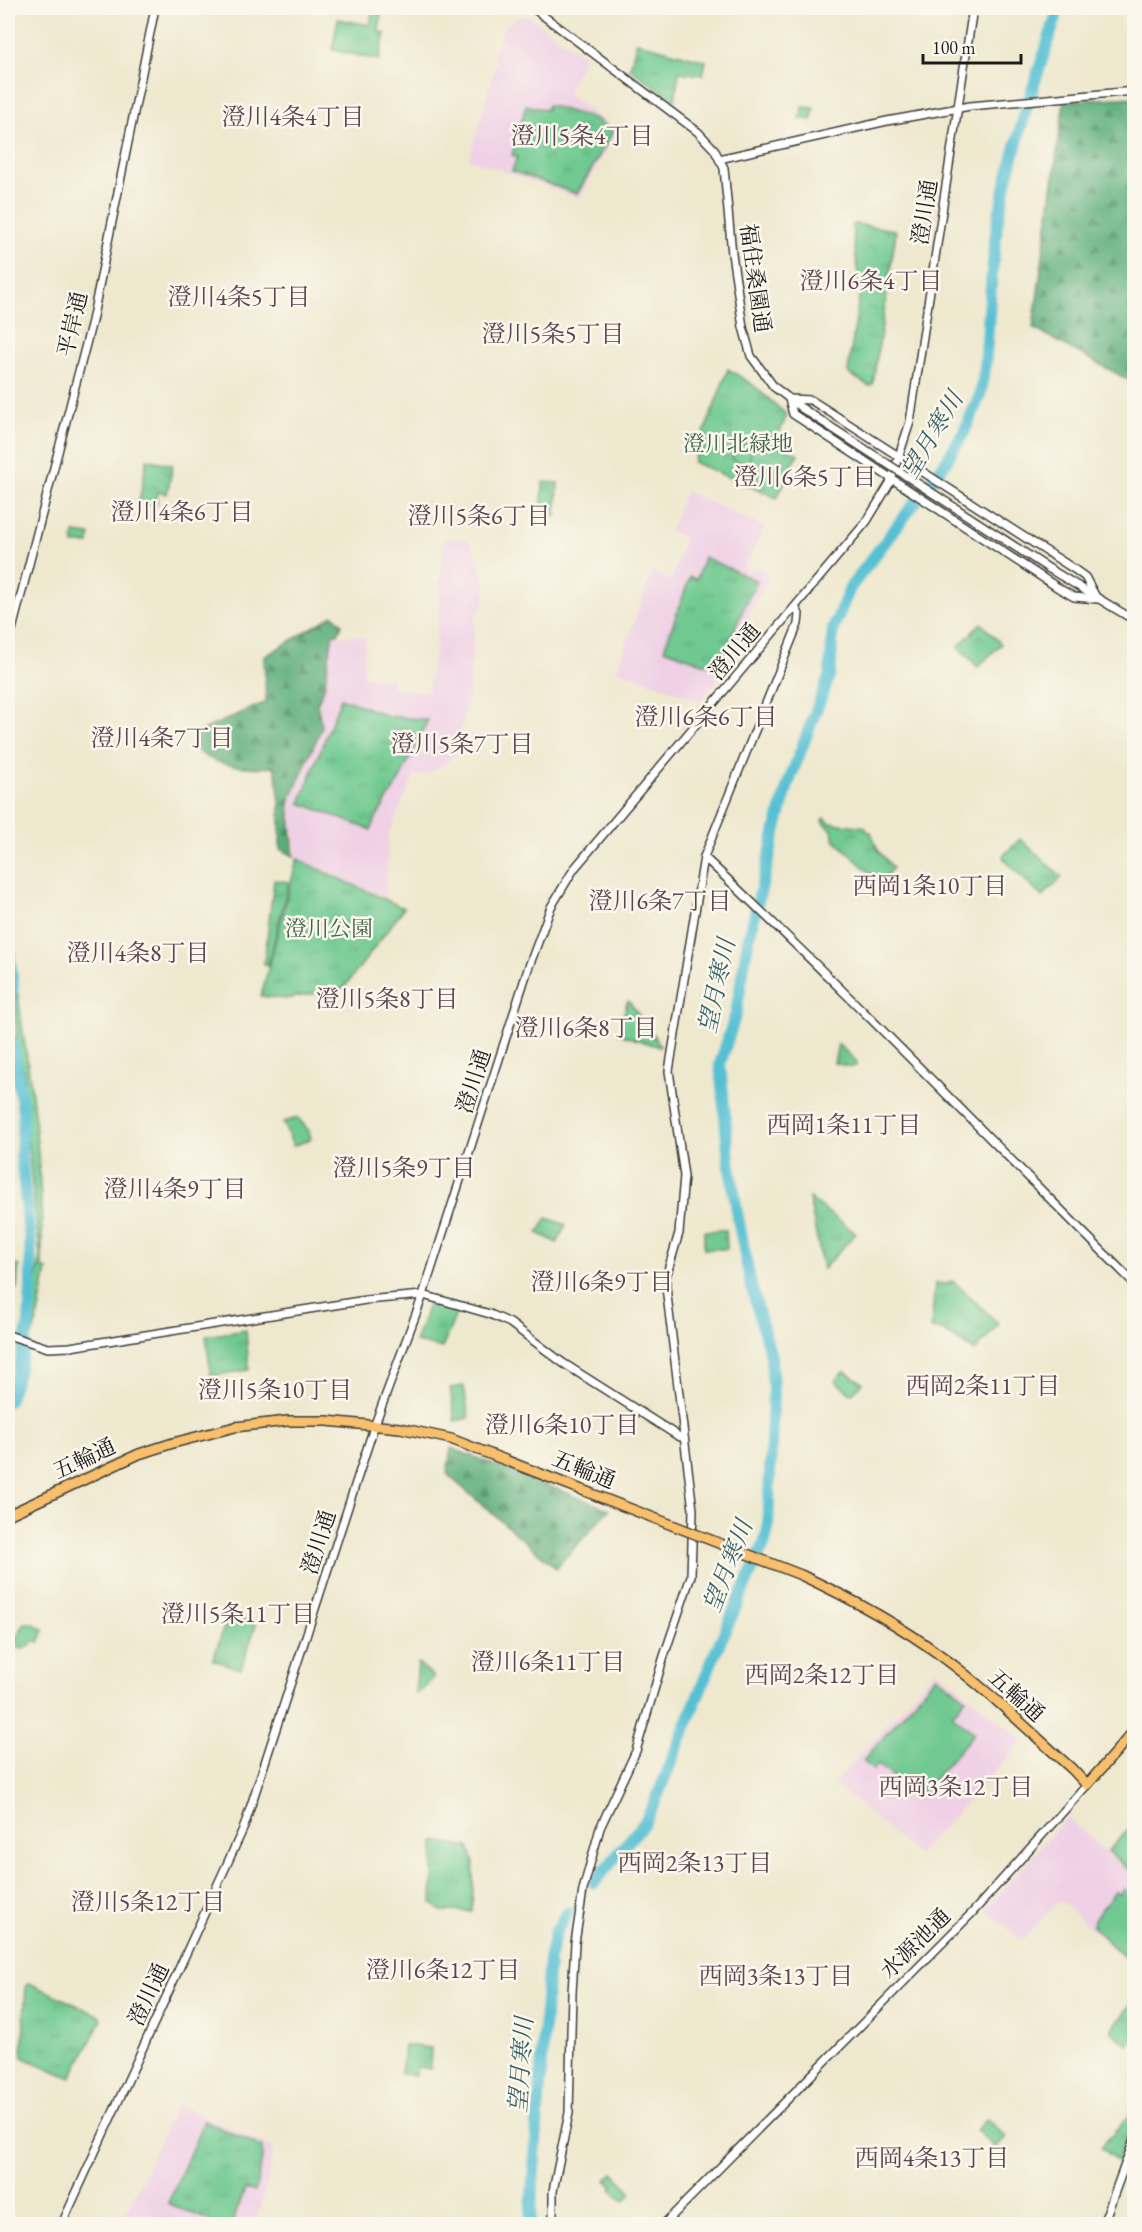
<svg xmlns="http://www.w3.org/2000/svg" width="1142" height="2232" font-family="'EB Garamond','Noto Serif JP',serif">
<defs>
<pattern id="grass-tufts" width="24" height="20" patternUnits="userSpaceOnUse" patternTransform="scale(1.5)"><rect width="24" height="20" fill="#6fc990"/><path d="M3 7l-1-3M5 7V3M7 7l1-3M15 17l-1-3M17 17v-4M19 17l1-3" fill="none" stroke="#60ac7c"/></pattern>
<pattern id="forest-firs" width="22" height="20" patternUnits="userSpaceOnUse" patternTransform="scale(1.5)"><rect width="22" height="20" fill="#5bad7a"/><path d="M5 1l3.5 6h-7zM16 11l3.5 6h-7z" fill="#4a8c63"/></pattern>
</defs>
<rect width="100%" height="100%" fill="#fbf7ec"/>
<filter id="ink" filterUnits="userSpaceOnUse"><feTurbulence type="fractalNoise" baseFrequency=".0167" numOctaves="2"/><feDisplacementMap in="SourceGraphic" scale="12" xChannelSelector="R" yChannelSelector="G"/><feConvolveMatrix kernelMatrix="1 2 1 2 8 2 1 2 1" color-interpolation-filters="sRGB"/></filter>
<filter id="wash" filterUnits="userSpaceOnUse"><feTurbulence type="fractalNoise" baseFrequency=".008" numOctaves="4" result="noise"/><feDisplacementMap in="SourceGraphic" scale="24" xChannelSelector="R" yChannelSelector="G"/><feGaussianBlur stdDeviation="1.35" result="paint"/><feColorMatrix in="noise" values="0 0 0 0 0 0 0 0 0 0 0 0 0 0 0 0 0 1.4 0 .05"/><feComposite in="paint" operator="in"/></filter>
<g filter="url(#wash)">
<rect width="100%" height="100%" fill="#eee8ce"/>
<g fill="#efd0e5">
<polygon points="526,16 532,18 585,57 566,93 616,131 580,198 469,159 497,60 492,57 505,26 515,18"/>
<polygon points="685,491 765,527 743,568 749,571 753,566 770,574 716,682 700,701 617,669 652,572 671,581 685,538 670,531"/>
<polygon points="443,539 468,539 478,558 486,585 485,602 476,615 469,694 455,753 447,762 433,771 425,775 414,776 388,836 386,898 295,857 295,842 290,804 323,727 318,704 324,688 334,635 366,637 363,676 391,678 393,688 428,692 431,665 436,649"/>
<polygon points="936,1669 1023,1741 917,1855 835,1783"/>
<polygon points="1067,1817 1134,1877 1134,1968 1060,1900 1022,1941 986,1909"/>
<polygon points="176,2104 273,2148 269,2177 255,2224 209,2224 197,2219 194,2224 125,2224 122,2223"/>
</g>
<g fill="url(#grass-tufts)" stroke="#467256" stroke-width="1.5">
<polygon points="372,12 381,13 379,32 385,33 379,60 332,50 338,19 370,25"/>
<polygon points="636,42 706,61 703,75 679,72 675,100 630,69"/>
<polygon points="526,105 546,110 548,105 596,119 613,132 577,194 512,171 517,157 512,155"/>
<polygon points="802,107 814,108 812,120 800,118"/>
<polygon points="855,224 895,230 896,232 873,384 869,386 849,374 848,371 860,291 852,226"/>
<polygon points="728,369 752,384 787,415 775,443 798,454 777,498 693,462"/>
<polygon points="147,459 173,465 167,494 158,492 156,506 139,503"/>
<polygon points="543,482 558,483 556,516 541,516"/>
<polygon points="74,533 90,535 89,544 73,544"/>
<path d="M704 557 757 581C742 610 731 639 717 668L664 649 690 577 697 579Z"/>
<polygon points="981,623 1001,644 978,667 958,647"/>
<polygon points="341,698 388,716 428,720 399,781 376,818 371,830 300,803"/>
<polygon points="825,818 830,823 866,827 866,831 871,832 878,850 893,868 878,883 875,878 834,839 832,830 822,821"/>
<polygon points="1020,839 1062,877 1042,897 1004,859 1003,856"/>
<polygon points="297,859 404,908 344,988 286,999 261,996"/>
<polygon points="274,880 289,882 268,965 264,964"/>
<path d="M8 948H13C16 997 26 1045 32 1094 39 1152 43 1209 42 1268L47 1270 37 1321 31 1338 28 1337 40 1255 22 1092 25 1080 18 1048Z"/>
<polygon points="629,1001 660,1045 660,1047 619,1034 627,1002"/>
<polygon points="838,1044 857,1062 856,1066 852,1067 834,1063"/>
<polygon points="298,1118 309,1131 311,1139 293,1146 283,1122"/>
<polygon points="809,1198 856,1233 823,1269"/>
<polygon points="547,1218 566,1225 557,1243 538,1233"/>
<polygon points="726,1230 727,1249 704,1249 704,1231"/>
<polygon points="8,1263 19,1266 17,1288 11,1294 8,1319"/>
<polygon points="953,1281 997,1322 997,1326 975,1351 946,1333 946,1331 931,1329 935,1283 947,1284"/>
<polygon points="433,1302 454,1309 456,1314 442,1348 415,1342 428,1305"/>
<polygon points="246,1330 249,1370 211,1376 206,1336"/>
<polygon points="844,1371 863,1383 851,1394 835,1381"/>
<polygon points="228,1615 256,1625 241,1669 213,1660"/>
<polygon points="25,1623 32,1623 44,1630 39,1643 34,1641 29,1647 17,1648 16,1638"/>
<polygon points="418,1663 433,1676 433,1679 417,1693 415,1692"/>
<polygon points="1134,1824 1134,1875 1108,1851"/>
<polygon points="434,1841 469,1847 474,1863 472,1911 441,1911 432,1903"/>
<polygon points="29,1983 100,2016 102,2019 71,2078 22,2057 26,1985"/>
<polygon points="1134,2001 1134,2037 1128,2045 1112,2032 1112,2028"/>
<polygon points="404,2045 431,2048 430,2069 417,2067 415,2075 401,2074"/>
<polygon points="1131,2114 1134,2115 1118,2162 1101,2147"/>
<polygon points="987,2119 1006,2136 996,2149 976,2130"/>
<polygon points="204,2121 262,2147 263,2155 255,2192 245,2189 232,2224 217,2224 168,2203"/>
<polygon points="613,2173 631,2191 631,2194 624,2201 611,2189 613,2187 606,2180"/>
</g>
<g fill="url(#forest-firs)" stroke="#3c644b" stroke-width="1.5">
<polygon points="1134,97 1134,383 1033,328 1064,101"/>
<path d="M333 615 342 624 338 634H333L324 688 317 704 322 727 289 803 294 856 280 849V802L275 767C250 769 219 767 198 752L194 734 266 702 264 657Z"/>
<polygon points="451,1448 609,1509 609,1510 556,1568 450,1477 447,1473"/>
</g>
<g fill="#6fc990" stroke="#467256" stroke-width="1.5">
<polygon points="738,444 752,449 747,465 732,459"/>
<polygon points="464,1386 469,1418 455,1421 450,1388"/>
<polygon points="936,1676 966,1698 952,1715 974,1733 918,1798 878,1764 873,1770 863,1761"/>
<polygon points="1124,1889 1134,1899 1134,1966 1093,1927 1094,1919 1115,1892 1120,1894"/>
</g>
<g fill="none" stroke-linecap="round" stroke-linejoin="round">
<g stroke="#57c0d3" stroke-width="12">
<polyline points="8,940 13,986 10,998 12,1008 8,1011"/>
<polyline points="8,1035 13,1044 23,1112 21,1155 30,1241 31,1285 29,1322 18,1373 8,1401"/>
<polyline points="594,1883 644,1823 655,1802 716,1651 764,1544 768,1529 773,1388 771,1357 751,1285 738,1218 729,1160 720,1064 736,1013 748,941 777,825 788,784 830,674 833,629 850,588 945,463 964,432 980,395 985,368 992,271 997,225 1006,183 1026,109 1059,8"/>
<polyline points="530,2224 549,1960 555,1933 568,1912"/>
</g>
</g>
</g>
<g filter="url(#ink)">
<g fill="none" stroke-linecap="round" stroke-linejoin="round">
<g stroke="#3c3b37" stroke-width="10">
<g id="tertiary">
<polyline points="533,8 698,132 714,149 724,168 732,254 743,327 751,356 774,387 803,409"/>
<polyline points="719,159 887,121 970,106 1134,91"/>
<polygon points="789,399 811,400 1074,569 1085,577 1097,599 1074,597 1060,589 793,414"/>
<polyline points="1048,568 1134,620"/>
<polyline points="8,645 92,321 155,8"/>
<path d="M704 857C851 995 991 1141 1134 1283"/>
<polyline points="8,1335 48,1348 70,1347 366,1300 423,1295 490,1314 510,1323 563,1363 678,1436 684,1438"/>
<polyline points="62,2224 244,1827 375,1424 423,1295 528,969 551,907 574,869 867,521 890,483 910,422 973,8"/>
<polyline points="553,2224 553,2191 569,2113 572,1993 575,1943 583,1890 600,1828 636,1751 664,1656 691,1576 693,1510 666,1287 666,1277 679,1233 684,1176 669,1071 704,857 798,624 799,614 795,607"/>
<polyline points="664,2224 972,1913 1087,1785"/>
<polyline points="1103,2224 1134,2140"/>
</g>
</g>
<g stroke="#3c3b37" stroke-width="12">
<g id="primary">
<polyline points="8,1515 139,1454 173,1443 235,1427 287,1421 327,1421 400,1428 451,1439 672,1525"/>
<path d="M801 1575C850 1598 897 1623 940 1655 987 1689 1029 1731 1072 1769L1087 1785 1134 1731"/>
</g>
</g>
<use href="#tertiary" stroke="#fff" stroke-width="7"/>
<use href="#primary" stroke="#f8bf6c" stroke-width="9"/>
<g stroke="#3c3b37" stroke-width="10" stroke-linecap="butt">
<polyline id="tertiary-bridge" points="803,409 1048,568"/>
</g>
<g stroke="#3c3b37" stroke-width="12" stroke-linecap="butt">
<polyline id="primary-bridge" points="672,1525 801,1575"/>
</g>
<use href="#tertiary-bridge" stroke="#fff" stroke-width="7"/>
<use href="#primary-bridge" stroke="#f8bf6c" stroke-width="9"/>
</g>
</g>
<g text-anchor="middle" stroke-width="5" stroke-linejoin="round" paint-order="stroke">
<g font-size="22" fill="#1c1c1c" stroke="#fbf7ec">
<text transform="translate(924 212) rotate(-81)" y="8">澄川通</text>
<text transform="translate(756 278) rotate(82)" y="8">福住桑園通</text>
<text transform="translate(72 324) rotate(-77)" y="8">平岸通</text>
<text transform="translate(734 651) rotate(-50)" y="8">澄川通</text>
<text transform="translate(473 1081) rotate(-72)" y="8">澄川通</text>
<text transform="translate(84 1458) rotate(-25)" y="8">五輪通</text>
<text transform="translate(584 1469) rotate(22)" y="8">五輪通</text>
<text transform="translate(318 1542) rotate(-72)" y="8">澄川通</text>
<text transform="translate(1017 1695) rotate(42)" y="8">五輪通</text>
<text transform="translate(915 1943) rotate(-45)" y="8">水源池通</text>
<text transform="translate(148 1994) rotate(-65)" y="8">澄川通</text>
</g>
<g font-size="22" fill="#3d614a" stroke="#fbf7ec">
<text x="738" y="451">澄川北緑地</text>
<text x="329" y="936">澄川公園</text>
</g>
<g font-size="24" fill="#5c4550" stroke="#fbf7ec">
<text x="293" y="125">澄川4条4丁目</text>
<text x="582" y="144">澄川5条4丁目</text>
<text x="871" y="289">澄川6条4丁目</text>
<text x="239" y="305">澄川4条5丁目</text>
<text x="553" y="342">澄川5条5丁目</text>
<text x="805" y="485">澄川6条5丁目</text>
<text x="182" y="520">澄川4条6丁目</text>
<text x="479" y="524">澄川5条6丁目</text>
<text x="706" y="725">澄川6条6丁目</text>
<text x="162" y="746">澄川4条7丁目</text>
<text x="462" y="752">澄川5条7丁目</text>
<text x="930" y="894">西岡1条10丁目</text>
<text x="660" y="909">澄川6条7丁目</text>
<text x="138" y="961">澄川4条8丁目</text>
<text x="387" y="1007">澄川5条8丁目</text>
<text x="586" y="1036">澄川6条8丁目</text>
<text x="844" y="1133">西岡1条11丁目</text>
<text x="404" y="1176">澄川5条9丁目</text>
<text x="175" y="1197">澄川4条9丁目</text>
<text x="602" y="1290">澄川6条9丁目</text>
<text x="983" y="1394">西岡2条11丁目</text>
<text x="275" y="1398">澄川5条10丁目</text>
<text x="562" y="1433">澄川6条10丁目</text>
<text x="238" y="1622">澄川5条11丁目</text>
<text x="548" y="1670">澄川6条11丁目</text>
<text x="822" y="1683">西岡2条12丁目</text>
<text x="956" y="1795">西岡3条12丁目</text>
<text x="695" y="1871">西岡2条13丁目</text>
<text x="148" y="1910">澄川5条12丁目</text>
<text x="443" y="1978">澄川6条12丁目</text>
<text x="776" y="1984">西岡3条13丁目</text>
<text x="932" y="2166">西岡4条13丁目</text>
</g>
<g font-size="24" font-style="italic" fill="#345e65" stroke="#fbf7ec">
<text transform="translate(932 435) rotate(-59)" y="8">望月寒川</text>
<text transform="translate(717 986) rotate(-78)" y="8">望月寒川</text>
<text transform="translate(728 1566) rotate(-69)" y="8">望月寒川</text>
<text transform="translate(521 2065) rotate(-86)" y="8">望月寒川</text>
</g>
</g>
<rect width="1142" height="2232" fill="none" stroke="#fbf7ec" stroke-width="30"/>
<path d="M923 54v9h98v-9" fill="none" stroke="#1c1c1c" stroke-width="3"/>
<text x="932" y="54" font-size="18" fill="#1c1c1c" stroke="#fbf7ec" stroke-width="4.5" paint-order="stroke">100 m</text>
</svg>
